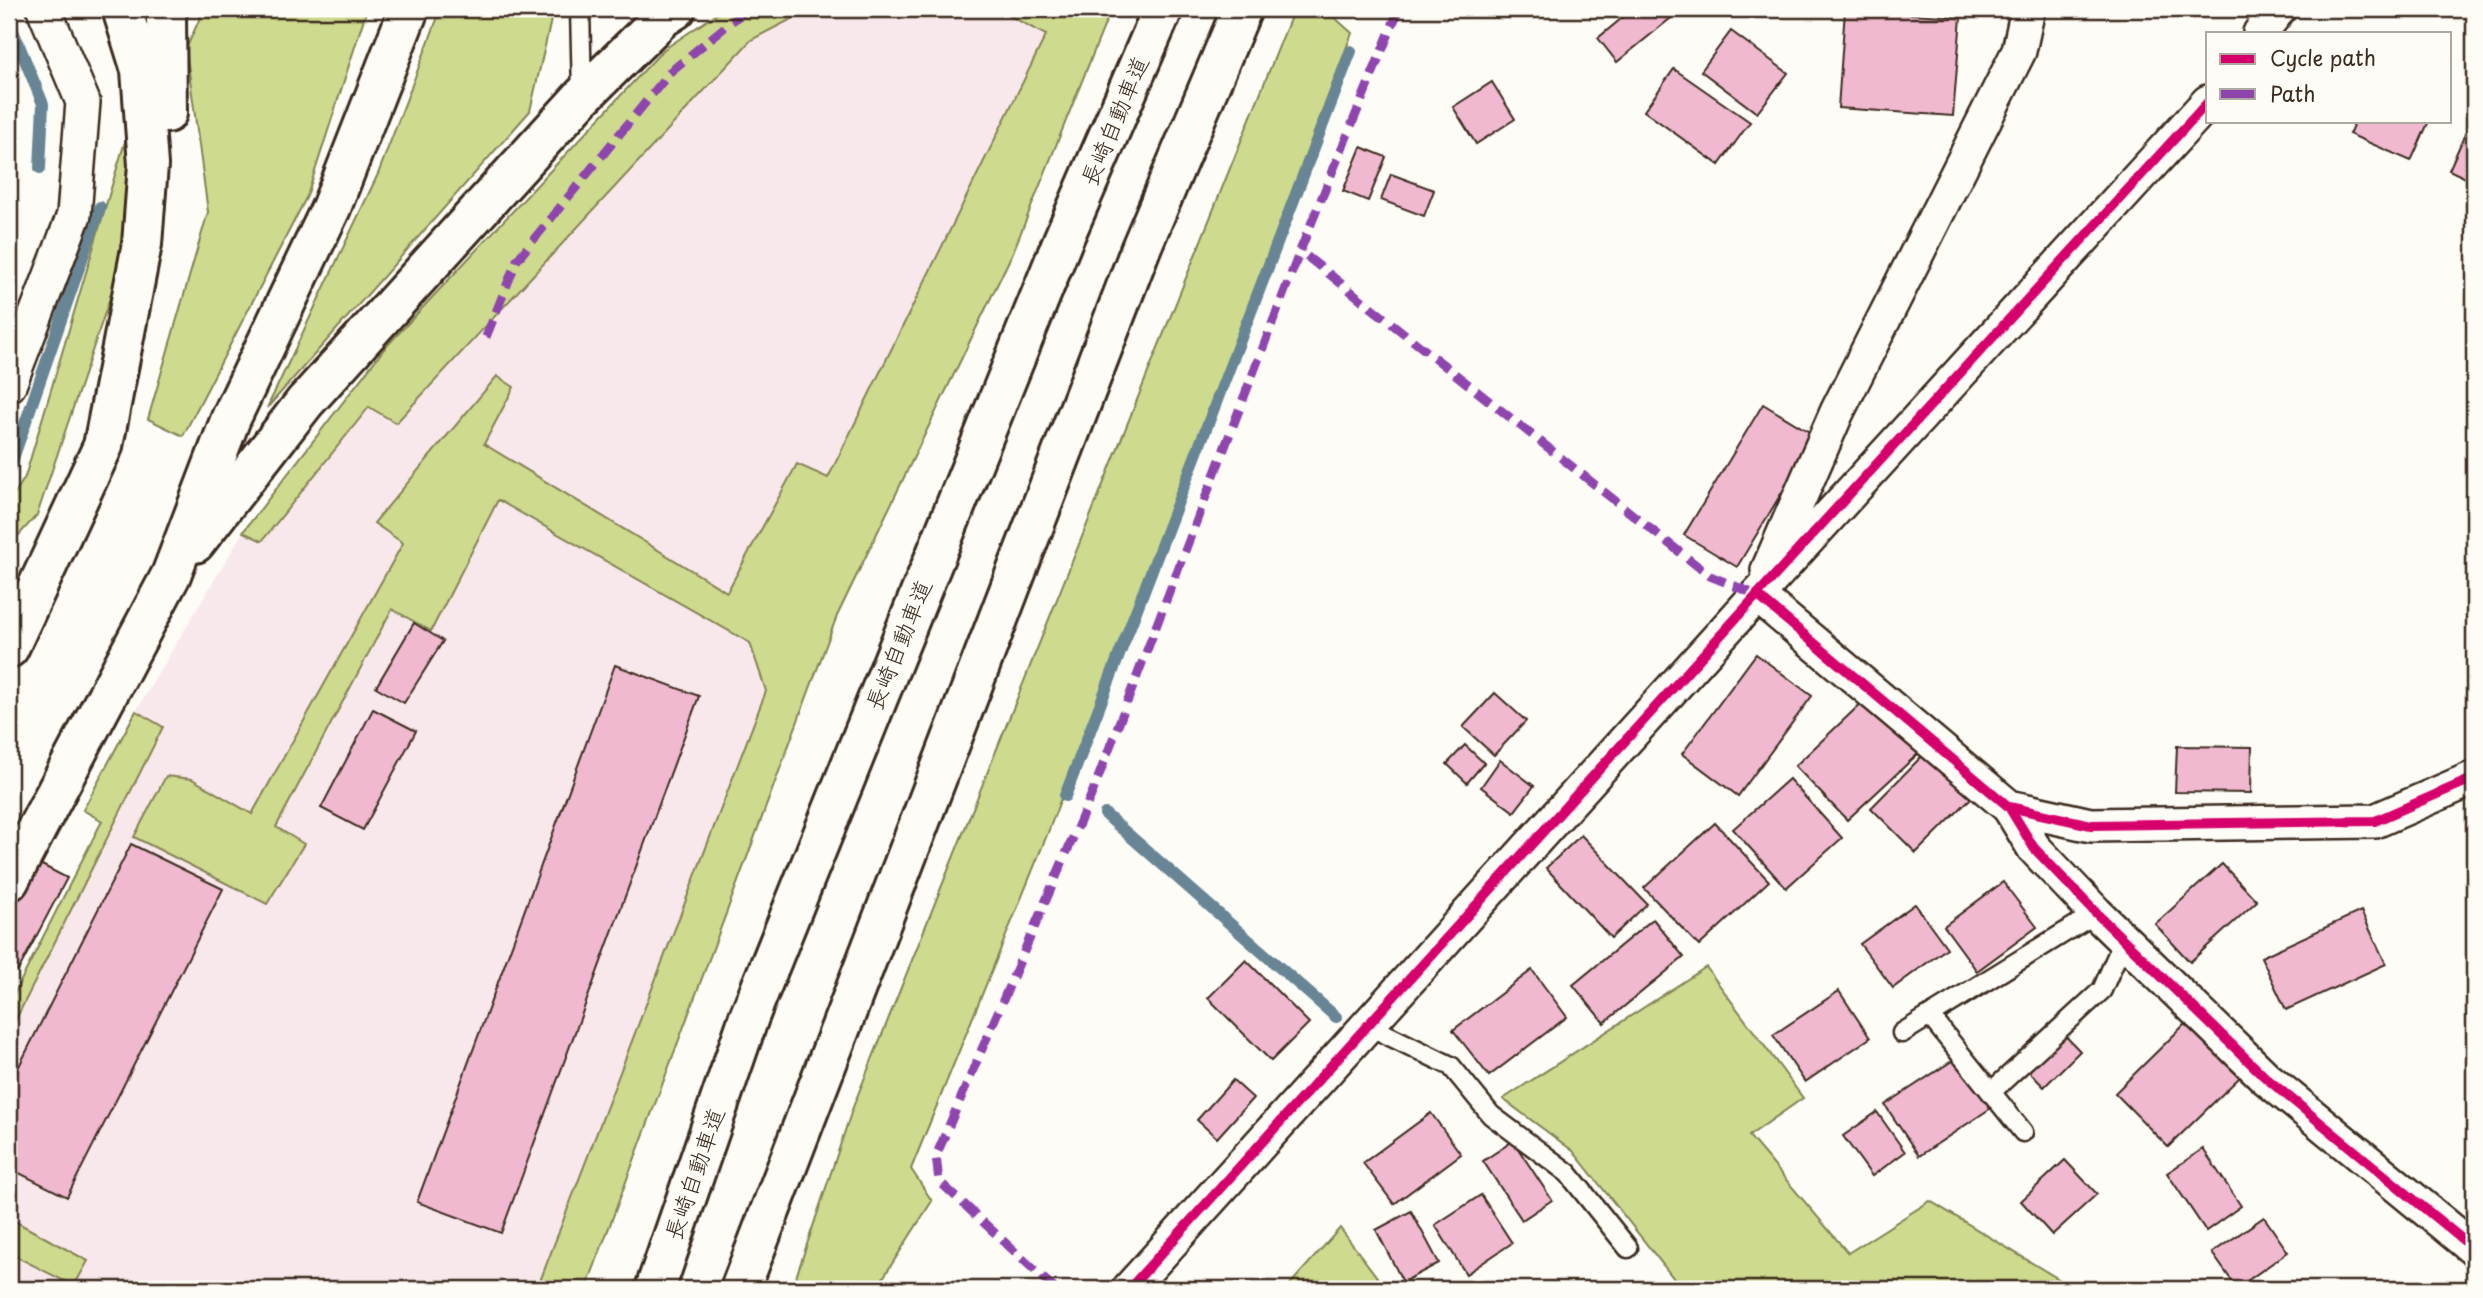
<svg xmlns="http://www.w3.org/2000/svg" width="2483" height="1298" font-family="'Playpen Sans','Klee One',sans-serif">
<rect width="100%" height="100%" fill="#fdfcf7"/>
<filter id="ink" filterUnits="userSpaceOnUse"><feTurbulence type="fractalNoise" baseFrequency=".0143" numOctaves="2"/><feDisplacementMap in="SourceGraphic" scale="14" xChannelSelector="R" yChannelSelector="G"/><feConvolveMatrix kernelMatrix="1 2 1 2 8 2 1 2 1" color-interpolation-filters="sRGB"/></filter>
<g filter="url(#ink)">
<polygon fill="#f9e8eb" points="724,9 1011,9 1008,16 1046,34 750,643 766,691 537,1289 9,1289 9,1004 102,821 83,810 136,711 243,532 384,349 663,50"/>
<g fill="#ceda8e" stroke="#848256" stroke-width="2">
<polygon points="204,9 367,9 307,196 183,436 148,419 208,212 186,49"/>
<polygon points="441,9 539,9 551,20 530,111 267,408 378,174"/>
<polygon points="724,9 811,9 751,40 396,423 369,407 262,541 243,532 384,349 663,50"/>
<polygon points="1011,9 1111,9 1013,252 837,616 586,1289 537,1289 766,691 750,643 498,500 431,631 392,609 276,827 304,844 267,904 134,837 166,776 192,779 252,814 403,543 374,523 497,376 514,387 484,444 727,592 797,464 828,478 1046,35 1008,15"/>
<polygon points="1294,9 1325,9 1352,33 1047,835 911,1169 932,1201 876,1289 792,1289 853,1107"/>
<polygon points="129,128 123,259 37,515 9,546 9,503 25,477"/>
<polygon points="136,711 163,727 9,1033 9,1004 102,821 83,810"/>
<polygon points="1706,967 1803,1098 1749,1136 1848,1253 1930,1201 2075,1289 1682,1289 1573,1151 1503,1099"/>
<polygon points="9,1218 88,1261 74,1286 9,1253"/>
<polygon points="1340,1228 1386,1289 1286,1289"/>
</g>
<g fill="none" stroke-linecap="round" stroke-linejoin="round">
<g stroke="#688596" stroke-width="12">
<polyline points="9,21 43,104 40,168"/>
<polyline points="9,470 100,207"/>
<polyline points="1065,796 1351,51"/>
<polyline points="1105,814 1336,1017"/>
</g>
</g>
<g fill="#f1b9d0" stroke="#3b2a1e" stroke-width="2">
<polygon points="1633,9 1682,9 1617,62 1598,38"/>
<polygon points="1845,10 1961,17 1953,116 1838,108"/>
<polygon points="1731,31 1788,73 1757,113 1701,71"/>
<polygon points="1674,69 1750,122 1719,165 1644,111"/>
<polygon points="1492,82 1515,119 1476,144 1453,107"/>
<polygon points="2474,114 2474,182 2449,170"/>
<polygon points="2355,121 2429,121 2411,161 2349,134"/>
<polygon points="1361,147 1386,157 1368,201 1343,191"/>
<polygon points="1391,174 1434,190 1424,216 1381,200"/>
<polygon points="1763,404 1816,436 1737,567 1684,535"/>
<polygon points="414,623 443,641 404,703 376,687"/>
<polygon points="1756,654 1812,696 1738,796 1682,754"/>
<polygon points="615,665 699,696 501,1233 417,1202"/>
<polygon points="1495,693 1526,721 1494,755 1463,727"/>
<polygon points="1868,697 1920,752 1847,820 1795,766"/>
<polygon points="373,709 416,731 363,830 321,808"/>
<polygon points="1465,745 1484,763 1467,783 1447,764"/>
<polygon points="2177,746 2252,747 2251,793 2175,792"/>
<polygon points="1925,753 1971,798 1916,853 1871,808"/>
<polygon points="1500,760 1534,786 1514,812 1481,787"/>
<polygon points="1789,779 1842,838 1786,888 1733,829"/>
<polygon points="1715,823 1769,881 1699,946 1644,888"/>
<polygon points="1581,835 1647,904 1611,938 1546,868"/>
<polygon points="131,844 223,889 67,1197 9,1168 9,1086"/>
<polygon points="9,848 67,878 18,971 9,966"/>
<polygon points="2222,864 2257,901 2190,962 2155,924"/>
<polygon points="2003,882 2037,927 1977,971 1944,926"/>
<polygon points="1915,904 1947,948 1893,988 1860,944"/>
<polygon points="2361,911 2386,964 2286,1010 2261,957"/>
<polygon points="1653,919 1684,957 1604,1023 1573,985"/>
<polygon points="1246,960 1309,1023 1271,1061 1208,998"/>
<polygon points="1532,970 1567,1017 1489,1076 1453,1030"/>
<polygon points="1839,991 1870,1038 1805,1082 1773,1035"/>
<polygon points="2187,1022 2241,1076 2168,1147 2115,1093"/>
<polygon points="2054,1024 2080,1051 2044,1087 2018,1060"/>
<polygon points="1958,1057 1991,1108 1919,1156 1885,1105"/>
<polygon points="1233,1080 1253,1098 1217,1138 1197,1120"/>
<polygon points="1877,1112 1905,1152 1872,1176 1843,1136"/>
<polygon points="1431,1113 1461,1154 1394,1204 1363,1163"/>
<polygon points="1513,1141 1552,1200 1522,1220 1483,1161"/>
<polygon points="2203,1149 2241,1206 2206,1231 2167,1173"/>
<polygon points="2065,1160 2097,1194 2052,1235 2021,1201"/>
<polygon points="1481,1195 1512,1243 1466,1274 1435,1225"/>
<polygon points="1411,1211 1439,1263 1403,1282 1376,1230"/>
<polygon points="2264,1217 2288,1252 2237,1288 2212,1253"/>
</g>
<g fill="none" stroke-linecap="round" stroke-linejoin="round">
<g stroke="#3b2a1e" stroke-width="23">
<g id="lane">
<polyline points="580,9 582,93"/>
<polyline points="1930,1016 2023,1132"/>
<polyline points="1367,1025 1451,1066 1491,1115 1568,1173 1628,1248"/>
<polyline points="1902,1033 2096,913"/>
<polyline points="1991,1092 2102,990 2123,942"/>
</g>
</g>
<g stroke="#3b2a1e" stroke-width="38">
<g id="street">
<polyline points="2260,33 2279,9"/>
<polyline points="9,385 74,215 83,102 44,9"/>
<polyline points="1768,570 1837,412 2019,51 2028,9"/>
<polyline points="1757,595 2009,807 2091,825 2375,821 2474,778"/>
<polyline points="2009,807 2034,848 2096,913 2266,1078 2474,1249"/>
<polyline points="1129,1289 1757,595 2208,102"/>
</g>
</g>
<g stroke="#3b2a1e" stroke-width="44">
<g id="highway">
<polyline points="167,113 166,15 168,9"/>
<polyline points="195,543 305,402 582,97 662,18 676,9"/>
<polyline points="9,648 103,446 142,244 148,165 141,70 122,9"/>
<polyline points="9,881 171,575 231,418 331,208 409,9"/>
<polyline points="655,1289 749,1017 1063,240 1163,9"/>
<polyline points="740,1289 1141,248 1242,9"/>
</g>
</g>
<use href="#lane" stroke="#fdfcf7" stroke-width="18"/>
<use href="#street" stroke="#fdfcf7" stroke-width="33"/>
<use href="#highway" stroke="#fdfcf7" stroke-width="38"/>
<g stroke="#8e44ad" stroke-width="9" stroke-dasharray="18 9" stroke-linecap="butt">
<polyline points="1399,9 1300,251 1710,576 1757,595"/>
<polyline points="486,337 517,260 671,71 747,9"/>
<polyline points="1055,1289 939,1181 936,1156 1093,791 1300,251"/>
</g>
<g stroke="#fdfcf7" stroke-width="15">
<g id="cycleway">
<polyline points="1757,595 2009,807 2091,825 2375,821 2474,778"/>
<polyline points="2009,807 2034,848 2096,913 2266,1078 2474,1249"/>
<polyline points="1129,1289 1757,595 2208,102"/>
</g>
</g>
<use href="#cycleway" stroke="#d6006c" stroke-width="10"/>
</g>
</g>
<g text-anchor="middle" stroke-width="6" stroke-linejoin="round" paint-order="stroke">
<g font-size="23" fill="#3b2a1e" stroke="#fdfcf7">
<text transform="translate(1115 121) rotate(-67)" y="8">長崎自動車道</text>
<text transform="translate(899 645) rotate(-68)" y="8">長崎自動車道</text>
<text transform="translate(695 1174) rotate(-71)" y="8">長崎自動車道</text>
</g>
</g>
<rect width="2483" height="1298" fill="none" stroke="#fdfcf7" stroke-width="35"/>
<rect x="18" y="18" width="2448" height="1263" fill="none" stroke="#3b2a1e" stroke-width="2.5" filter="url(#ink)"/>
<rect x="2206" y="32" width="245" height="91" fill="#fdfcf7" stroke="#afa8a0" stroke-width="2"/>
<rect x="2220" y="54" width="35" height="10" fill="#d6006c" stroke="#afa8a0" stroke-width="2"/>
<text x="2270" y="66" font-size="21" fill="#3b2a1e">Cycle path</text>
<rect x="2220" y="89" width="35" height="10" fill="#8e44ad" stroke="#afa8a0" stroke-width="2"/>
<text x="2270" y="102" font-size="21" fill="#3b2a1e">Path</text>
</svg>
